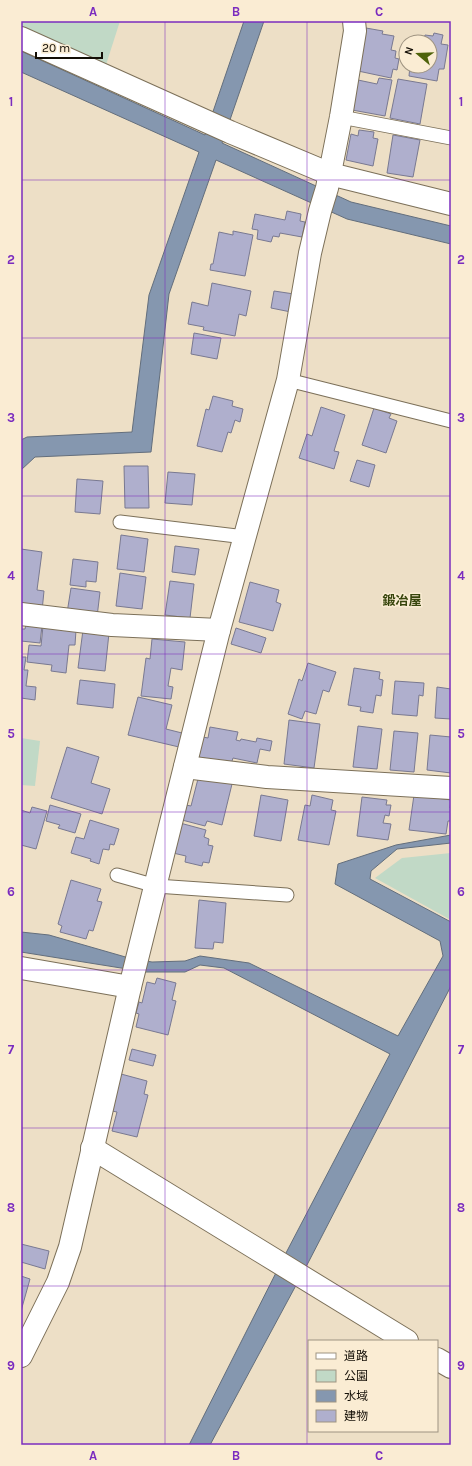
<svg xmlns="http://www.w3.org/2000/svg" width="472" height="1466" font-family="Karla,'Noto Sans JP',sans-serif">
<rect width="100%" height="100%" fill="#eddfc6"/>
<g fill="#c1d9c6">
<polygon points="21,21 120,21 105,68 21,32"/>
<polygon points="21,738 40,741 35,786 21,785"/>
<polygon points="451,853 451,920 375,878 402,858"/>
</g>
<g fill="#8597af" stroke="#636e7c">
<polygon points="244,21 264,21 222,143 351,202 451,226 451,244 347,219 216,160 169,294 151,452 35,457 21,470 21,440 27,437 132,432 149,295 199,152 21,72 21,51 205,135"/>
<polygon points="451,835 451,843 397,849 371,871 370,879 451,922 451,986 308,1263 210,1445 189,1445 287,1251 390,1054 224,968 200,965 185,972 146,972 21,952 21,932 49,935 129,958 152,962 185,961 200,956 249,963 398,1036 443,956 440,941 335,884 338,864 396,845"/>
</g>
<g fill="#afafcd" stroke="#797991">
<polygon points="366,28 383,31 382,34 394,36 391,50 396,51 395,58 399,59 397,70 393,69 391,78 358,71"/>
<polygon points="434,33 443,35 441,44 448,45 444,69 439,69 437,81 409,76 410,66 430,66 430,42 415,42 415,39 423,41 425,35 433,36"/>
<polygon points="379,78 392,80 385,116 352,110 358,80 377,84"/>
<polygon points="398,79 427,84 420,124 390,118"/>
<polygon points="359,130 374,132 373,138 378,139 373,166 346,160 351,134 358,136"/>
<polygon points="393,135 420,140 413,177 387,173"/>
<polygon points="287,211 301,214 300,221 305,222 302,237 280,233 279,237 273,236 271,242 257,239 258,230 252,229 255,214 285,220"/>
<polygon points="233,231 253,235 245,276 210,270 211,264 213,264 219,232 233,235"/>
<polygon points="212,283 251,291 246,316 239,314 235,336 203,330 204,327 188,324 192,302 208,306"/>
<polygon points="274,291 294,294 291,312 271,308"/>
<polygon points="194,333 221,338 217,359 191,354"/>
<polygon points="213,396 233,401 232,406 243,409 240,422 235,420 231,433 228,432 222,452 197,446 206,409 209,410"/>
<polygon points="321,407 345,415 334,451 339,452 334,469 299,458 307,434 312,436"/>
<polygon points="374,408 391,414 389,418 397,421 386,453 362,445"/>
<polygon points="357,460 375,465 369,487 350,481"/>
<polygon points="124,466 148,466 149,508 125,508"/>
<polygon points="168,472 195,474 192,505 165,503"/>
<polygon points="77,479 103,481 100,514 75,512"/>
<polygon points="121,535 148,539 144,572 117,569"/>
<polygon points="175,546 199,549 195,575 172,572"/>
<polygon points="21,549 42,552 37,590 44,591 42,611 21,608"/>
<polygon points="73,559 98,562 96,582 86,581 86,587 70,585"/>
<polygon points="120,573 146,577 142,609 116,606"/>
<polygon points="170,581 194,584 190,618 165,615"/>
<polygon points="250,582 279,590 276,602 281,604 273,631 239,622"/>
<polygon points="71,588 100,592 97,617 67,613"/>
<polygon points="26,624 42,626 40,643 21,641 21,629 25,629"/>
<polygon points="43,626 76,630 75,645 69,645 66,673 51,671 52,665 27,662 29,645 41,646"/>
<polygon points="236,628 266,638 261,653 231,644"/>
<polygon points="83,630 109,633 105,671 78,668"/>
<polygon points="152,639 185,642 182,670 171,668 168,686 173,687 171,699 141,696 146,658 150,659"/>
<polygon points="21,657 26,657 24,670 28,670 26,686 36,687 35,700 21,698"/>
<polygon points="308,663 336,672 329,692 323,690 316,714 305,711 302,719 288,714 299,679 302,681"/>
<polygon points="354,668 380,672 379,679 383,680 381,696 376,695 373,713 360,711 361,707 348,705"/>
<polygon points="80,680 115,684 113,708 77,704"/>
<polygon points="395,681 424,683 423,696 419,695 417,716 392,714"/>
<polygon points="437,687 451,689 451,719 435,718"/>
<polygon points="138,697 172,705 166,729 182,733 179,747 128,735"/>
<polygon points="289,720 320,724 314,768 284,764"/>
<polygon points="358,726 382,729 377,769 353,767"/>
<polygon points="210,727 238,732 236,740 240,741 241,739 256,742 257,738 272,741 270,751 260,749 257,763 233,758 231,764 199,757 203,737 208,738"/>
<polygon points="394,731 418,733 414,772 390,770"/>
<polygon points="430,735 451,737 451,773 427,770"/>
<polygon points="67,747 99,757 91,783 110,789 102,814 51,798"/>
<polygon points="199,775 232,784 222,825 207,821 205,826 182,820 186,805 191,806"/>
<polygon points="261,795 288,800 281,841 254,836"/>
<polygon points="312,795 333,800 331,810 336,811 329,845 298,840 305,805 310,806"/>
<polygon points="414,795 451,800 450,808 451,808 451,821 448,821 446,834 409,830"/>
<polygon points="362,797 387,800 386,805 391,805 389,816 385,815 383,823 391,824 388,840 357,836"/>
<polygon points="50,805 81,814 75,833 58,828 60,825 46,821"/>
<polygon points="32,807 47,811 36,849 21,845 21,810 30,813"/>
<polygon points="90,820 119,829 114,845 110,844 109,850 103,849 99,864 90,861 91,859 71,853 76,837 84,839"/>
<polygon points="180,823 206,830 204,837 209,839 208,845 213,846 209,863 203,862 202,866 185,862 186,856 173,853"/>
<polygon points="71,880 101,889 97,901 102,902 93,931 89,930 86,939 60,932 62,926 58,924"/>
<polygon points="199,900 226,903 223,943 214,942 213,949 195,948"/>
<polygon points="157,978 176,983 172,1000 176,1001 168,1035 136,1027 139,1014 136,1013 139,1002 142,1003 147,982 155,984"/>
<polygon points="132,1049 156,1055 153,1066 129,1060"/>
<polygon points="121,1074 147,1081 144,1094 148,1095 137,1137 112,1131 117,1112 112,1111"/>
<polygon points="21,1244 49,1251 45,1269 21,1262"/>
<polygon points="21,1276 30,1279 21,1311"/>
</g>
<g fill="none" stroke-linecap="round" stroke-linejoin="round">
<g stroke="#7c7059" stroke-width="15">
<g id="lane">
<polyline points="341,117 451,138"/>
<polyline points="288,380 451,421"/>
<polyline points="120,522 245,537"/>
<polyline points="117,875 156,886 287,895"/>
</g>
</g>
<g stroke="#7c7059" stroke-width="24">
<g id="street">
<polyline points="21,38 230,132 330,174 451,204"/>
<polyline points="21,614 112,625 219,630"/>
<polyline points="185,767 267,777 451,788"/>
<polyline points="21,968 130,987"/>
<polyline points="92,1148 407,1341"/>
<polyline points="21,1356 58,1282 70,1247 130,987 219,630 288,380 310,253 320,211 327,188 341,117 355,31 354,21"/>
<polyline points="437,1359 451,1367"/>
</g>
</g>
<use href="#lane" stroke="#fff" stroke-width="13"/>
<use href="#street" stroke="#fff" stroke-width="22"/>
</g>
<path fill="none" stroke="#7b2cbf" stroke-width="1" stroke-opacity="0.55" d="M165 21V1445M307 21V1445M21 180H451M21 338H451M21 496H451M21 654H451M21 812H451M21 970H451M21 1128H451M21 1286H451"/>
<g text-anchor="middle" stroke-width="3" stroke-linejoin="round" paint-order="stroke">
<g font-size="13" font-weight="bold" fill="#37450c" stroke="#faecd3">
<text x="402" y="605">鍛冶屋</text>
</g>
</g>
<rect width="472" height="1466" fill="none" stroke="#faecd3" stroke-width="44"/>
<rect x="308" y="1340" width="130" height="92" fill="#faecd3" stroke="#9e9381"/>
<rect x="316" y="1353" width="20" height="6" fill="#ffffff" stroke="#9e9381"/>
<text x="344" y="1360" font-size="12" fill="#130e06">道路</text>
<rect x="316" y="1370" width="20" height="12" fill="#c1d9c6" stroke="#9e9381"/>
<text x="344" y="1380" font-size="12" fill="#130e06">公園</text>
<rect x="316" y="1390" width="20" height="12" fill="#8597af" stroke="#9e9381"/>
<text x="344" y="1400" font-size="12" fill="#130e06">水域</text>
<rect x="316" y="1410" width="20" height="12" fill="#afafcd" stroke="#9e9381"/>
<text x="344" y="1420" font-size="12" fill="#130e06">建物</text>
<g transform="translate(418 54) rotate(289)"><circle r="19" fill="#faecd3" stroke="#9e9381"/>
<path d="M0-3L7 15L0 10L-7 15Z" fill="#4e620a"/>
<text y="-6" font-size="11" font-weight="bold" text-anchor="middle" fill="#130e06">N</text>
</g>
<path d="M36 52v6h66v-6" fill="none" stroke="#130e06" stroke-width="2"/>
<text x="42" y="52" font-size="12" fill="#130e06" stroke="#faecd3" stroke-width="3" paint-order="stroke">20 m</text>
<rect x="22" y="22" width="428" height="1422" fill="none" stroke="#7b2cbf" stroke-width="1.5"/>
<g font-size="13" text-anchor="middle" font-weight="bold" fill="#7b2cbf">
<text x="93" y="16">A</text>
<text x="236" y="16">B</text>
<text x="379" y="16">C</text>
<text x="11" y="106">1</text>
<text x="461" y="106">1</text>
<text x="11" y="264">2</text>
<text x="461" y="264">2</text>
<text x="11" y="422">3</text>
<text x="461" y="422">3</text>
<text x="11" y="580">4</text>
<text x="461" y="580">4</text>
<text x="11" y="738">5</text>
<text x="461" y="738">5</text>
<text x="11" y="896">6</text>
<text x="461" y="896">6</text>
<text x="11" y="1054">7</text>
<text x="461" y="1054">7</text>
<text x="11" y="1212">8</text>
<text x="461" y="1212">8</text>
<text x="11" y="1370">9</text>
<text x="461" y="1370">9</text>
<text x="93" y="1460">A</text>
<text x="236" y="1460">B</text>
<text x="379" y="1460">C</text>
</g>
</svg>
